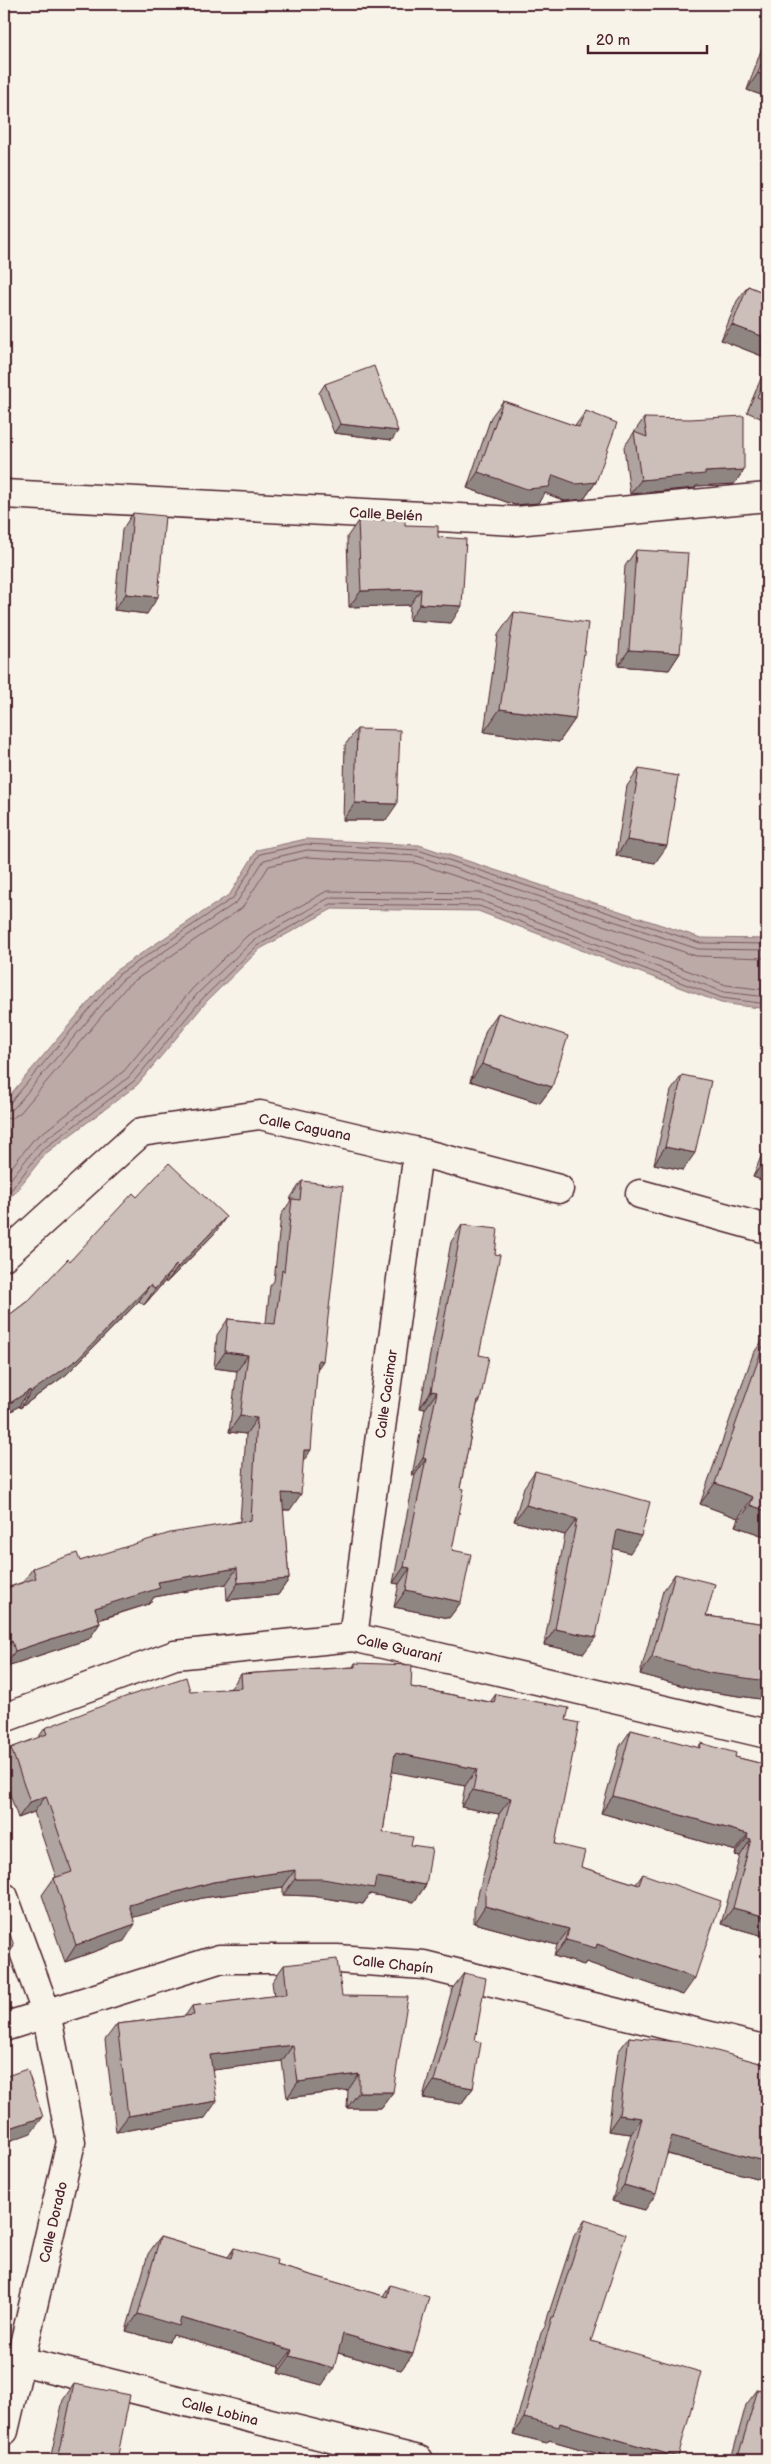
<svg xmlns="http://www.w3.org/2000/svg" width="771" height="2464" font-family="'Balsamiq Sans',sans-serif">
<rect width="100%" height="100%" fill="#f7f3e8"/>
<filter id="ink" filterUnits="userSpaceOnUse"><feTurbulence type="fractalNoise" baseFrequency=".02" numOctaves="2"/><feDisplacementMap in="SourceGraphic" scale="10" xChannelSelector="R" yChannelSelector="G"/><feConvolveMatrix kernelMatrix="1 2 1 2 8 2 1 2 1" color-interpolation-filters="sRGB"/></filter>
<g filter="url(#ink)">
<polygon fill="#bcaaa7" stroke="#8e7275" points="306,839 419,845 701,938 767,939 767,1009 721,1003 478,911 332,909 260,949 207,1001 137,1085 45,1154 14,1194 4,1199 4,1102 115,971 230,894 257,850"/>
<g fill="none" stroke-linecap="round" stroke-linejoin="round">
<g stroke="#78575d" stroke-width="1">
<polyline points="4,1105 10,1103 118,975 233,898 260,854 306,844 418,850 700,943 767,944"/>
<polyline points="4,1112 14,1108 122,980 237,902 264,860 307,850 417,856 698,949 767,950"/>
<polyline points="4,1119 12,1118 20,1113 128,985 242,908 269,866 307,857 416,863 696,956 767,958"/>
<polyline points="4,1177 33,1140 124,1071 193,988 248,935 327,891 482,893 726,985 767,990"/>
<polyline points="4,1187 38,1145 129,1077 198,993 253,941 329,898 480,900 724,992 767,997"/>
<polyline points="4,1194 11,1190 42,1150 134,1081 203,998 257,946 331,904 479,906 722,998 767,1004"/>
</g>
<g stroke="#4a1f2b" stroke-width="31">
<g id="street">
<polyline points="4,494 516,521 767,497"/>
<polyline points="640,1194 767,1229"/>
<polyline points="4,1256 141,1132 260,1115 418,1152 559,1189"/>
<polyline points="353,1637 418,1152"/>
<polyline points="4,1718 175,1655 353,1637 767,1734"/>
<polyline points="4,1897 46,2012 71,2142 4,2431"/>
<polyline points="4,2027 219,1959 337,1959 424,1965 767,2050"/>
<polyline points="21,2361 419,2460"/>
</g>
</g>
<use href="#street" stroke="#f7f3e8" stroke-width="28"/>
</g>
<g fill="#afa49f" stroke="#4a1f2b">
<polygon points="767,36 767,97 747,90 765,39"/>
<polygon points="748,286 767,294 767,358 721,340 737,301"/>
<polygon points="767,364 767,421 747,412"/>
<polygon points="325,384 392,440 334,433 319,393"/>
<polygon points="503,401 575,426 586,411 596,482 584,499 565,501 545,493 538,503 515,505 467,488 491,417"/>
<polygon points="644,418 744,470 734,484 696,486 695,488 630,494 624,447"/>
<polygon points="133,513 147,614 114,610 122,530"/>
<polygon points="358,521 405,525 438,537 451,623 409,620 410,605 349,607 347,537"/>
<polygon points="636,550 680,653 669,670 618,666 625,566"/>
<polygon points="514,612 575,719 559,742 484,732 498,635"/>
<polygon points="357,729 386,820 343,820 345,745"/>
<polygon points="639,769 655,863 616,856 627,786"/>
<polygon points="498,1013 552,1087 540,1103 470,1081 486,1030"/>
<polygon points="682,1075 683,1170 654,1164 671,1091"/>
<polygon points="767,1141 767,1182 753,1177"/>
<polygon points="302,1181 317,1370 303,1461 290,1510 283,1510 289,1579 278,1595 227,1600 226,1584 154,1597 149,1604 99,1620 100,1623 89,1639 4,1667 4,1589 23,1582 33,1568 80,1561 240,1521 246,1434 229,1432 237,1371 214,1368 217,1335 228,1319 266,1323 270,1286 274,1281 281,1215 290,1202 291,1197"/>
<polygon points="137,1197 215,1233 166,1283 165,1281 144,1305 139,1301 67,1374 20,1408 19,1406 4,1416 4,1319 29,1300"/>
<polygon points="462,1225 479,1355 480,1401 477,1405 460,1488 452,1550 461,1602 449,1618 394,1607 399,1584 393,1583 415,1475 412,1475 425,1409 420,1408 451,1242"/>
<polygon points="767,1334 767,1537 735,1526 738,1518 700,1504 753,1354"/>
<polygon points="535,1471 630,1553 613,1548 584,1653 544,1645 565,1535 514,1521 524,1487"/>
<polygon points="675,1574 706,1616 767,1624 767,1700 698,1690 640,1674 663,1591"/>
<polygon points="355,1663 411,1687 490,1702 496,1694 566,1720 555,1844 581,1867 636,1884 643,1874 683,1995 586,1962 584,1965 554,1956 557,1945 474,1923 474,1910 499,1814 461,1807 465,1786 392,1771 383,1832 411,1845 426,1885 414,1902 370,1894 363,1904 311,1896 283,1895 283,1887 202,1898 133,1917 124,1941 65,1962 42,1895 54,1878 56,1877 34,1812 18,1818 4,1777 4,1758 11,1748 38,1738 45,1728 231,1688 241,1674 353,1667"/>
<polygon points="631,1730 698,1748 701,1743 735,1757 767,1765 767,1937 721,1924 740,1856 735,1855 736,1851 601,1813 620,1746"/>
<polygon points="284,1965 342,1996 393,2092 381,2108 347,2108 348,2090 287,2098 282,2061 212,2070 205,2118 116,2132 105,2040 117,2024 185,2016 192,2006 274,1996 272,1982"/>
<polygon points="464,1973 475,2041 473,2088 461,2104 423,2098 452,1989"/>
<polygon points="629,2037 767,2065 767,2181 667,2154 645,2210 612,2201 631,2134 608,2131 618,2052"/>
<polygon points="585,2220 591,2341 678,2457 675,2460 620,2460 549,2440 547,2443 513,2434 541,2333 544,2328 574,2236"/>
<polygon points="160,2237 228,2257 234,2248 276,2265 383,2296 390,2285 413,2354 401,2370 338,2353 322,2385 278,2373 280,2366 173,2335 168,2342 126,2331 148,2254"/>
<polygon points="74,2384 117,2460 50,2460 63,2400"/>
<polygon points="758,2389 767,2460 731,2460 746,2405"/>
</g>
<g fill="#8f8682" stroke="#4a1f2b">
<polygon points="758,73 767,77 767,97 747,90"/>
<polygon points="732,325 767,338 767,358 721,340"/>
<polygon points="340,424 398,431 392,440 334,433"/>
<polygon points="744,470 734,484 696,486 695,488 630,494 641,480 705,472"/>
<polygon points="478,472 553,475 596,482 584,499 565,501 545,493 538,503 515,505 467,488"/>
<polygon points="421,589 410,605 349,607 361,591"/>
<polygon points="126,594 158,597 147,614 114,610"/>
<polygon points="420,604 462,606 451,623 409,620"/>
<polygon points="629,650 680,653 669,670 618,666"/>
<polygon points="500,709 575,719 559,742 484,732"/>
<polygon points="355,803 397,804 386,820 343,820"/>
<polygon points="627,840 667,846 655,863 616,856"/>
<polygon points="482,1064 552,1087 540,1103 470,1081"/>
<polygon points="665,1147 695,1153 683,1170 654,1164"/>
<polygon points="767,1157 767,1182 753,1177"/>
<polygon points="226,1217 215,1233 166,1283 178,1267"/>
<polygon points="176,1265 165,1281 144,1305 155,1289"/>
<polygon points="150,1285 139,1301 67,1374 20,1408 31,1392"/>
<polygon points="225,1352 248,1355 237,1371 214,1368"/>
<polygon points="318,1360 323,1361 312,1377"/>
<polygon points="30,1390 19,1406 4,1416 4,1407"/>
<polygon points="431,1391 437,1392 425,1409 420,1408"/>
<polygon points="240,1416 257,1418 246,1434 229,1432"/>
<polygon points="304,1450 311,1450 300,1466"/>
<polygon points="423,1458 426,1459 415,1475 412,1475"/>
<polygon points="715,1483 753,1497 738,1518 700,1504"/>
<polygon points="282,1493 301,1494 290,1510 270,1509"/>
<polygon points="526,1505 577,1519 565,1535 514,1521"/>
<polygon points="750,1505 767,1511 767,1537 735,1526"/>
<polygon points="617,1530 641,1536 630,1553 605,1546"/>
<polygon points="404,1567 410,1568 399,1584 393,1583"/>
<polygon points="237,1568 226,1584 154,1597 149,1604 84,1624 95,1608 158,1582"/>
<polygon points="289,1579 278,1595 227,1600 238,1583"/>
<polygon points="406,1590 461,1602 449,1618 394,1607"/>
<polygon points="100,1623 89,1639 4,1667 15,1651"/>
<polygon points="555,1629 596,1637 584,1653 544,1645"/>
<polygon points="12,1641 4,1653 4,1644"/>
<polygon points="652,1657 767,1681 767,1700 698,1690 640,1674"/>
<polygon points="395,1753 477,1769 465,1786 383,1770"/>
<polygon points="473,1790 511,1798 499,1814 461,1807"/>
<polygon points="46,1796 34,1812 18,1818 30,1802"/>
<polygon points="613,1796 748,1834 736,1851 601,1813"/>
<polygon points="747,1838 751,1839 740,1856 735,1855"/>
<polygon points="295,1870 283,1887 202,1898 117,1922 129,1905 213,1882"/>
<polygon points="376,1877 426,1885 414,1902 370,1894 363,1904 311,1896 283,1895 295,1879"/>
<polygon points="485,1906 569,1929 557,1945 474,1923"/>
<polygon points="733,1908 767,1917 767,1937 721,1924"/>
<polygon points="135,1924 124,1941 65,1962 76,1945"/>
<polygon points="566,1940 597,1944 695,1978 683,1995 586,1962 584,1965 554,1956"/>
<polygon points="14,1946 4,1961 4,1949"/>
<polygon points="293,2045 282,2061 199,2072 210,2055"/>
<polygon points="359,2074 348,2090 287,2098 298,2082"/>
<polygon points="434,2081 473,2088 461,2104 423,2098"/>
<polygon points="359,2092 393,2092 381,2108 347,2108"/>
<polygon points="217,2101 205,2118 116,2132 128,2116"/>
<polygon points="619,2115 642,2118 631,2134 608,2131"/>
<polygon points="43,2117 31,2133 4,2143 4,2130"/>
<polygon points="672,2136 767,2162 767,2181 661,2152"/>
<polygon points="624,2185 656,2194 645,2210 612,2201"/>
<polygon points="138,2314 181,2318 292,2350 280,2366 173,2335 168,2342 126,2331"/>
<polygon points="343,2334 413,2354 401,2370 331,2351"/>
<polygon points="290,2356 334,2368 322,2385 278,2373"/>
<polygon points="524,2418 560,2423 678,2457 675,2460 620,2460 549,2440 547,2443 513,2434"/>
</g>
<g fill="#ccbfb9" stroke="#4a1f2b">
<polygon points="767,48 767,77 758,73"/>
<polygon points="748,286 767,294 767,338 732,325"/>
<polygon points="374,366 398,431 340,424 325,384"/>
<polygon points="767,374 767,401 757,397"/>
<polygon points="503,401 579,427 586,411 617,423 596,482 577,484 553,475 549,487 527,489 478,472"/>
<polygon points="744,416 744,470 705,472 705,474 641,480 634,432 647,437 644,418 690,419"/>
<polygon points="133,513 165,516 158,597 126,594"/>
<polygon points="405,519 405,525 438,526 438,537 466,539 462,606 420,604 421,589 361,591 358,521"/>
<polygon points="636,550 688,553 680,653 629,650"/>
<polygon points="514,612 588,623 575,719 500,709"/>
<polygon points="357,729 400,730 397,804 355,803"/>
<polygon points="639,769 678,776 667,846 627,840"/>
<polygon points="498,1013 568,1036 552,1087 482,1064"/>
<polygon points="682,1075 711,1081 695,1153 665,1147"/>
<polygon points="169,1163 226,1217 178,1267 176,1265 155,1289 150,1285 78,1359 31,1392 30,1390 4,1407 4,1319 29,1300 68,1259 70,1261 133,1193 137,1197"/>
<polygon points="302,1181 343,1186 323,1361 318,1360 311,1450 304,1450 301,1494 282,1493 289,1579 238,1583 237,1568 158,1582 160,1588 95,1608 100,1623 15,1651 12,1641 4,1644 4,1589 36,1578 33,1568 77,1553 80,1561 170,1533 251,1520 257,1418 240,1416 248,1355 225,1352 228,1319 275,1324 282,1270 284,1272 292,1199 300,1200"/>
<polygon points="462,1225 498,1229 495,1254 500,1255 479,1355 489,1357 480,1401 478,1400 460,1488 464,1489 452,1550 471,1554 461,1602 406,1590 410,1568 404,1567 426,1459 423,1458 437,1392 431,1391"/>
<polygon points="767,1335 767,1511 750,1505 753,1497 715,1483"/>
<polygon points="535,1471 650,1502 641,1536 617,1530 596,1637 555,1629 577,1519 526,1505"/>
<polygon points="675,1574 715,1584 706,1616 767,1624 767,1681 709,1673 652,1657"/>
<polygon points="355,1663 412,1665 411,1687 494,1703 496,1694 569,1708 566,1720 579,1723 555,1844 585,1851 581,1867 639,1885 643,1874 721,1901 695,1978 597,1944 596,1948 566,1940 569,1929 485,1906 485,1893 511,1798 473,1790 477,1769 395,1753 383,1832 413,1837 411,1845 432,1848 426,1885 376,1877 374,1888 323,1879 295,1879 295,1870 213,1882 129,1905 135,1924 76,1945 54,1878 72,1872 46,1796 30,1802 11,1748 47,1734 45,1728 125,1697 186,1677 190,1691 242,1688 241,1674 355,1667"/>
<polygon points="631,1730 700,1748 701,1743 736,1753 735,1757 767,1765 767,1917 733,1908 751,1839 747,1838 748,1834 613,1796"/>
<polygon points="4,1916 14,1946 4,1949"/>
<polygon points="337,1959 342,1996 408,1997 393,2092 359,2092 359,2074 298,2082 293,2045 210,2055 217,2101 128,2116 117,2024 194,2015 192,2006 287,1994 284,1965"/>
<polygon points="464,1973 486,1978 475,2041 481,2043 473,2088 434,2081"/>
<polygon points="629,2037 688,2043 767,2065 767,2162 672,2136 656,2194 624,2185 642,2118 619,2115"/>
<polygon points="27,2069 43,2117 4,2130 4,2077"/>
<polygon points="585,2220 626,2234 591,2341 701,2372 678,2457 560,2423 559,2427 524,2418 552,2317 554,2317"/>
<polygon points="160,2237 231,2258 234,2248 277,2260 276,2265 387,2297 390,2285 429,2297 413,2354 343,2334 334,2368 290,2356 292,2350 181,2318 179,2326 138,2314"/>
<polygon points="74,2384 130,2395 117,2460 58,2460"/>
<polygon points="758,2389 767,2392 767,2460 737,2460"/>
</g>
</g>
<g text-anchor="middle" stroke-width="5" stroke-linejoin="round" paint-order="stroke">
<g font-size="14" fill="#4a1f2b" stroke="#f7f3e8">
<text transform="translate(386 514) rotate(3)" y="5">Calle Belén</text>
<text transform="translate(305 1127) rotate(11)" y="5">Calle Caguana</text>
<text transform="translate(386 1394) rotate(-82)" y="5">Calle Cacimar</text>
<text transform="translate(399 1648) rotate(13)" y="5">Calle Guaraní</text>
<text transform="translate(393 1964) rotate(6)" y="5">Calle Chapín</text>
<text transform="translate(53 2222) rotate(-77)" y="5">Calle Dorado</text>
<text transform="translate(220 2411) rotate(14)" y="5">Calle Lobina</text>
</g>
</g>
<rect width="771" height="2464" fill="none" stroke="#f7f3e8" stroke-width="20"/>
<rect x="10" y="10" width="751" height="2444" fill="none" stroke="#4a1f2b" stroke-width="2" filter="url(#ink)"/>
<path d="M588 45v8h119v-8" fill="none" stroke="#4a1f2b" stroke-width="2.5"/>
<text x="596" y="45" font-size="15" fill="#4a1f2b" stroke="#f7f3e8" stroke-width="4" paint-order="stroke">20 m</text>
</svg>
